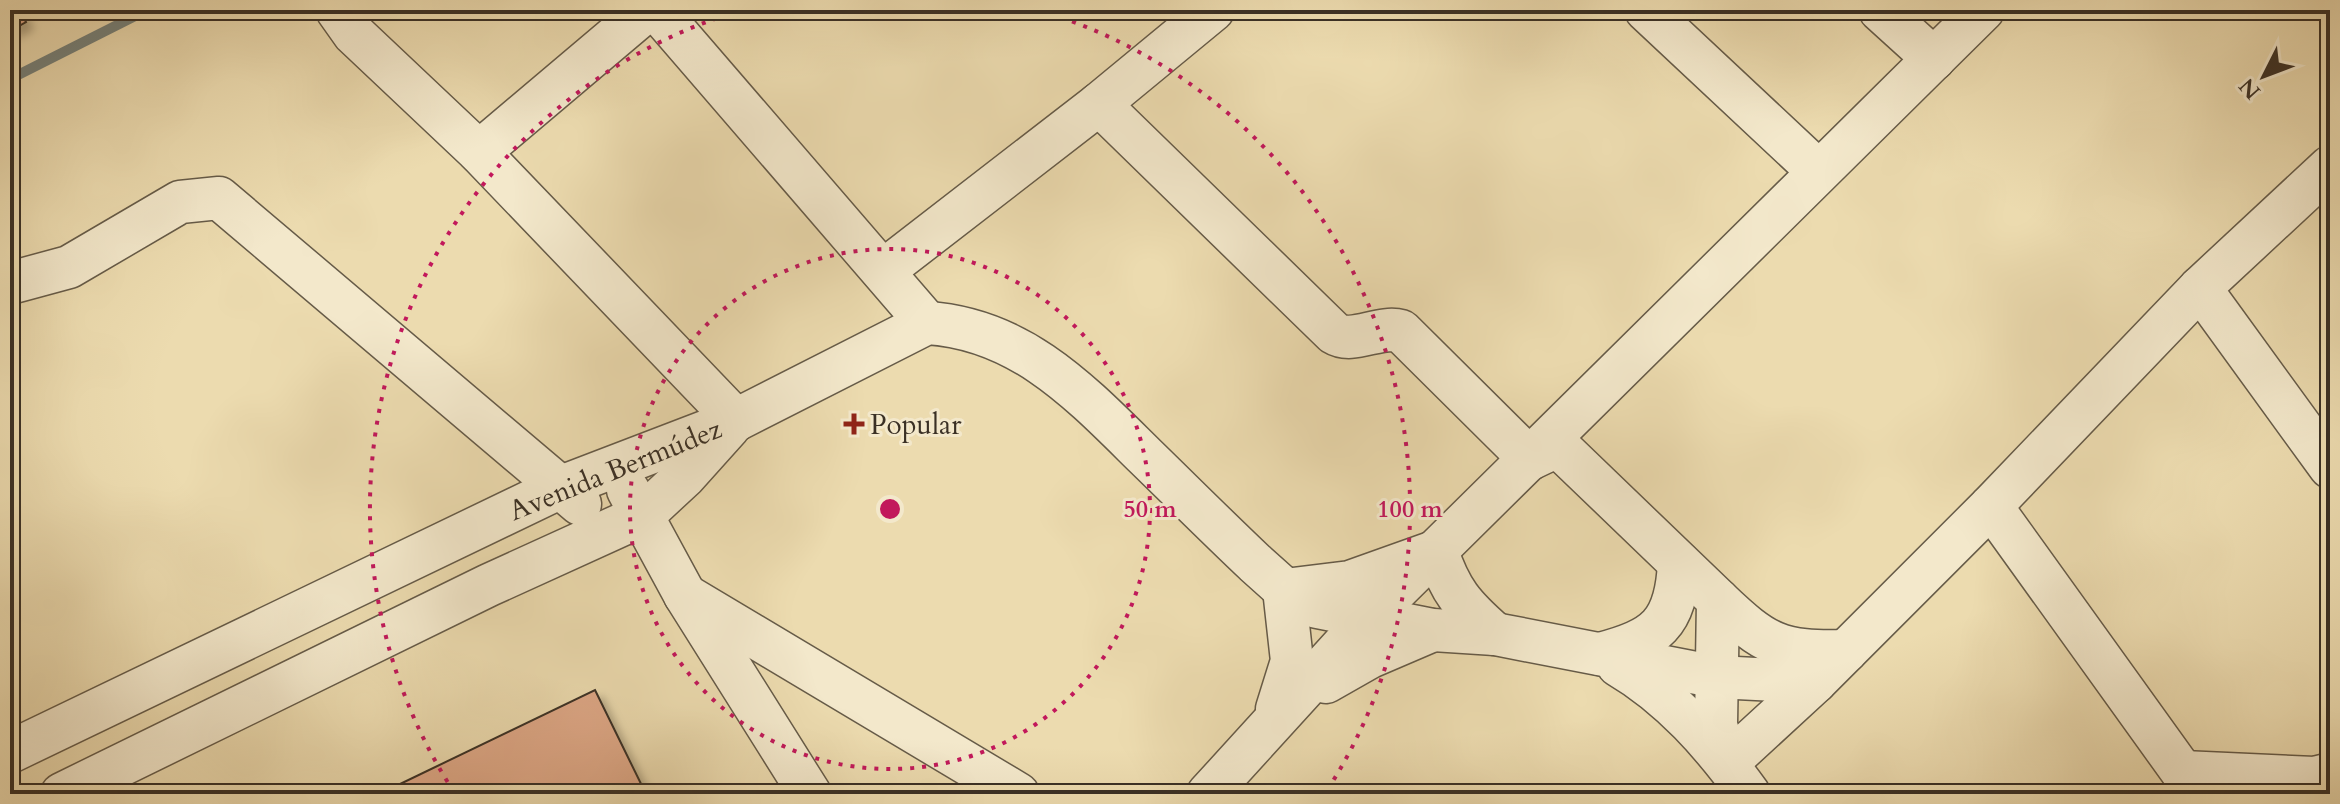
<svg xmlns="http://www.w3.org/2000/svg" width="2340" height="804" font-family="Cardo,serif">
<defs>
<filter id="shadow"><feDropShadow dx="7" dy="7" stdDeviation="4" flood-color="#0004"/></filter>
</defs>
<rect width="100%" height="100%" fill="#ecdbaf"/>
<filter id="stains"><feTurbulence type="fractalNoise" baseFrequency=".0025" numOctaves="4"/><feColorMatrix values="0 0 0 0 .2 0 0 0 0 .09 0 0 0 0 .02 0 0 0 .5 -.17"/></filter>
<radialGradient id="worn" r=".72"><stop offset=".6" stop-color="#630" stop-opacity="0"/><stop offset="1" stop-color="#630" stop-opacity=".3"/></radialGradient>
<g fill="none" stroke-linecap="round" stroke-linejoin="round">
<polyline stroke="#75827c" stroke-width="10" points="10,79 147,10"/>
</g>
<g fill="#dea887" stroke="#3a3025" stroke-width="2" filter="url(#shadow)">
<polygon points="10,10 20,10 26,22 10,31"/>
<polygon points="595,690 646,794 405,794 400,784"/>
</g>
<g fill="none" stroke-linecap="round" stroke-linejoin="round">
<g stroke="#665b48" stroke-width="45">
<g id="street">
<polyline points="337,10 354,34 479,152 736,420"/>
<polyline points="657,10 927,323"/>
<polyline points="1646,10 1818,171"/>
<polyline points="1880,10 1934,59"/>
<path d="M1099 104 1334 333C1353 345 1379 325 1401 331L1530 459"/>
<polyline points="479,152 647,10"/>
<polyline points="883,271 1099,104 1213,10"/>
<polyline points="10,283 69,267 180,202 219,198 580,504"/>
<polyline points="2200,288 2330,467"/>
<polyline points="1530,459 1549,450 1562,450 1718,600 1716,725 1727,763"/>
<polyline points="628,490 685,595 810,794"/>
<polyline points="1991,506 2198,794"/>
<path d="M1293 589 1350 582 1437 551C1450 591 1463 606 1495 634"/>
<polyline points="685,595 1018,794"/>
<path d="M1718 600C1765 645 1780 653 1846 651"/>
<path d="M1600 654C1656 639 1676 625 1679 563"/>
<path d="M1618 665C1671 696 1713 744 1749 794"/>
<polyline points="1326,682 1370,657 1433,630"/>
<polyline points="1277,709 1292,661 1284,589"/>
<path d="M10 752 561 487 736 420 927 323C1022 329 1081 393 1145 456 1182 492 1218 528 1255 563L1284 589 1317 607 1433 630 1495 634 1717 677 1815 682"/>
<polyline points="1727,763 1815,682 1991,506 2200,288 2330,167"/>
<polyline points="2183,772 2314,778 2330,774"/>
<polyline points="62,794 489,585 643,515 685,476 729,427"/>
<polyline points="1208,794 1370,616 1983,10"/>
</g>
</g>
<use href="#street" stroke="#f3e8cb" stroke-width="42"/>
</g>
<g fill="none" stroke="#c2185b" stroke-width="4" stroke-dasharray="4 8">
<circle cx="890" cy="509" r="260"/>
<path d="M454 792A520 520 0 0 1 742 10M1038 10A520 520 0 0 1 1326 792"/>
</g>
<path fill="#8f2418" stroke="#f3e8cb" stroke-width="3" d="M850 412h8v8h8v8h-8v8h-8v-8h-8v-8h8z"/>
<g text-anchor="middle" stroke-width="6" stroke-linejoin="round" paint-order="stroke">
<g font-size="28" fill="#3a3025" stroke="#f3e8cb" text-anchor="start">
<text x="870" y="434">Popular</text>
</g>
<g font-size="28" fill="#3a3025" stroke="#f3e8cb">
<text transform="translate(615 469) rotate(-22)" y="10">Avenida Bermúdez</text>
</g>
</g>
<circle cx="890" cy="509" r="12" fill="#c2185b" stroke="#f3e8cb" stroke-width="4"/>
<g font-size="24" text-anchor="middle" font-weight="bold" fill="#c2185b" stroke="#f3e8cb" stroke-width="6" stroke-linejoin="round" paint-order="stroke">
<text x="1150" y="517">50 m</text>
<text x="1410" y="517">100 m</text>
</g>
<rect width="2340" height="804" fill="none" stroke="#ecdbaf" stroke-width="40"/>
<rect x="12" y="12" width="2316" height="780" fill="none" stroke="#3a3025" stroke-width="4"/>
<rect x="20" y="20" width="2300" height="764" fill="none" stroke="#3a3025" stroke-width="2"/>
<g transform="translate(2264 76) rotate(228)" stroke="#f3e8cb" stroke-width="6" paint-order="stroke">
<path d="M0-6L14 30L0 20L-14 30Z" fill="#3a3025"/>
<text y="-12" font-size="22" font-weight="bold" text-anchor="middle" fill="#3a3025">N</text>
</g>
<rect width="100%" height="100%" filter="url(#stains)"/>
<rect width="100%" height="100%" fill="url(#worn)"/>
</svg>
